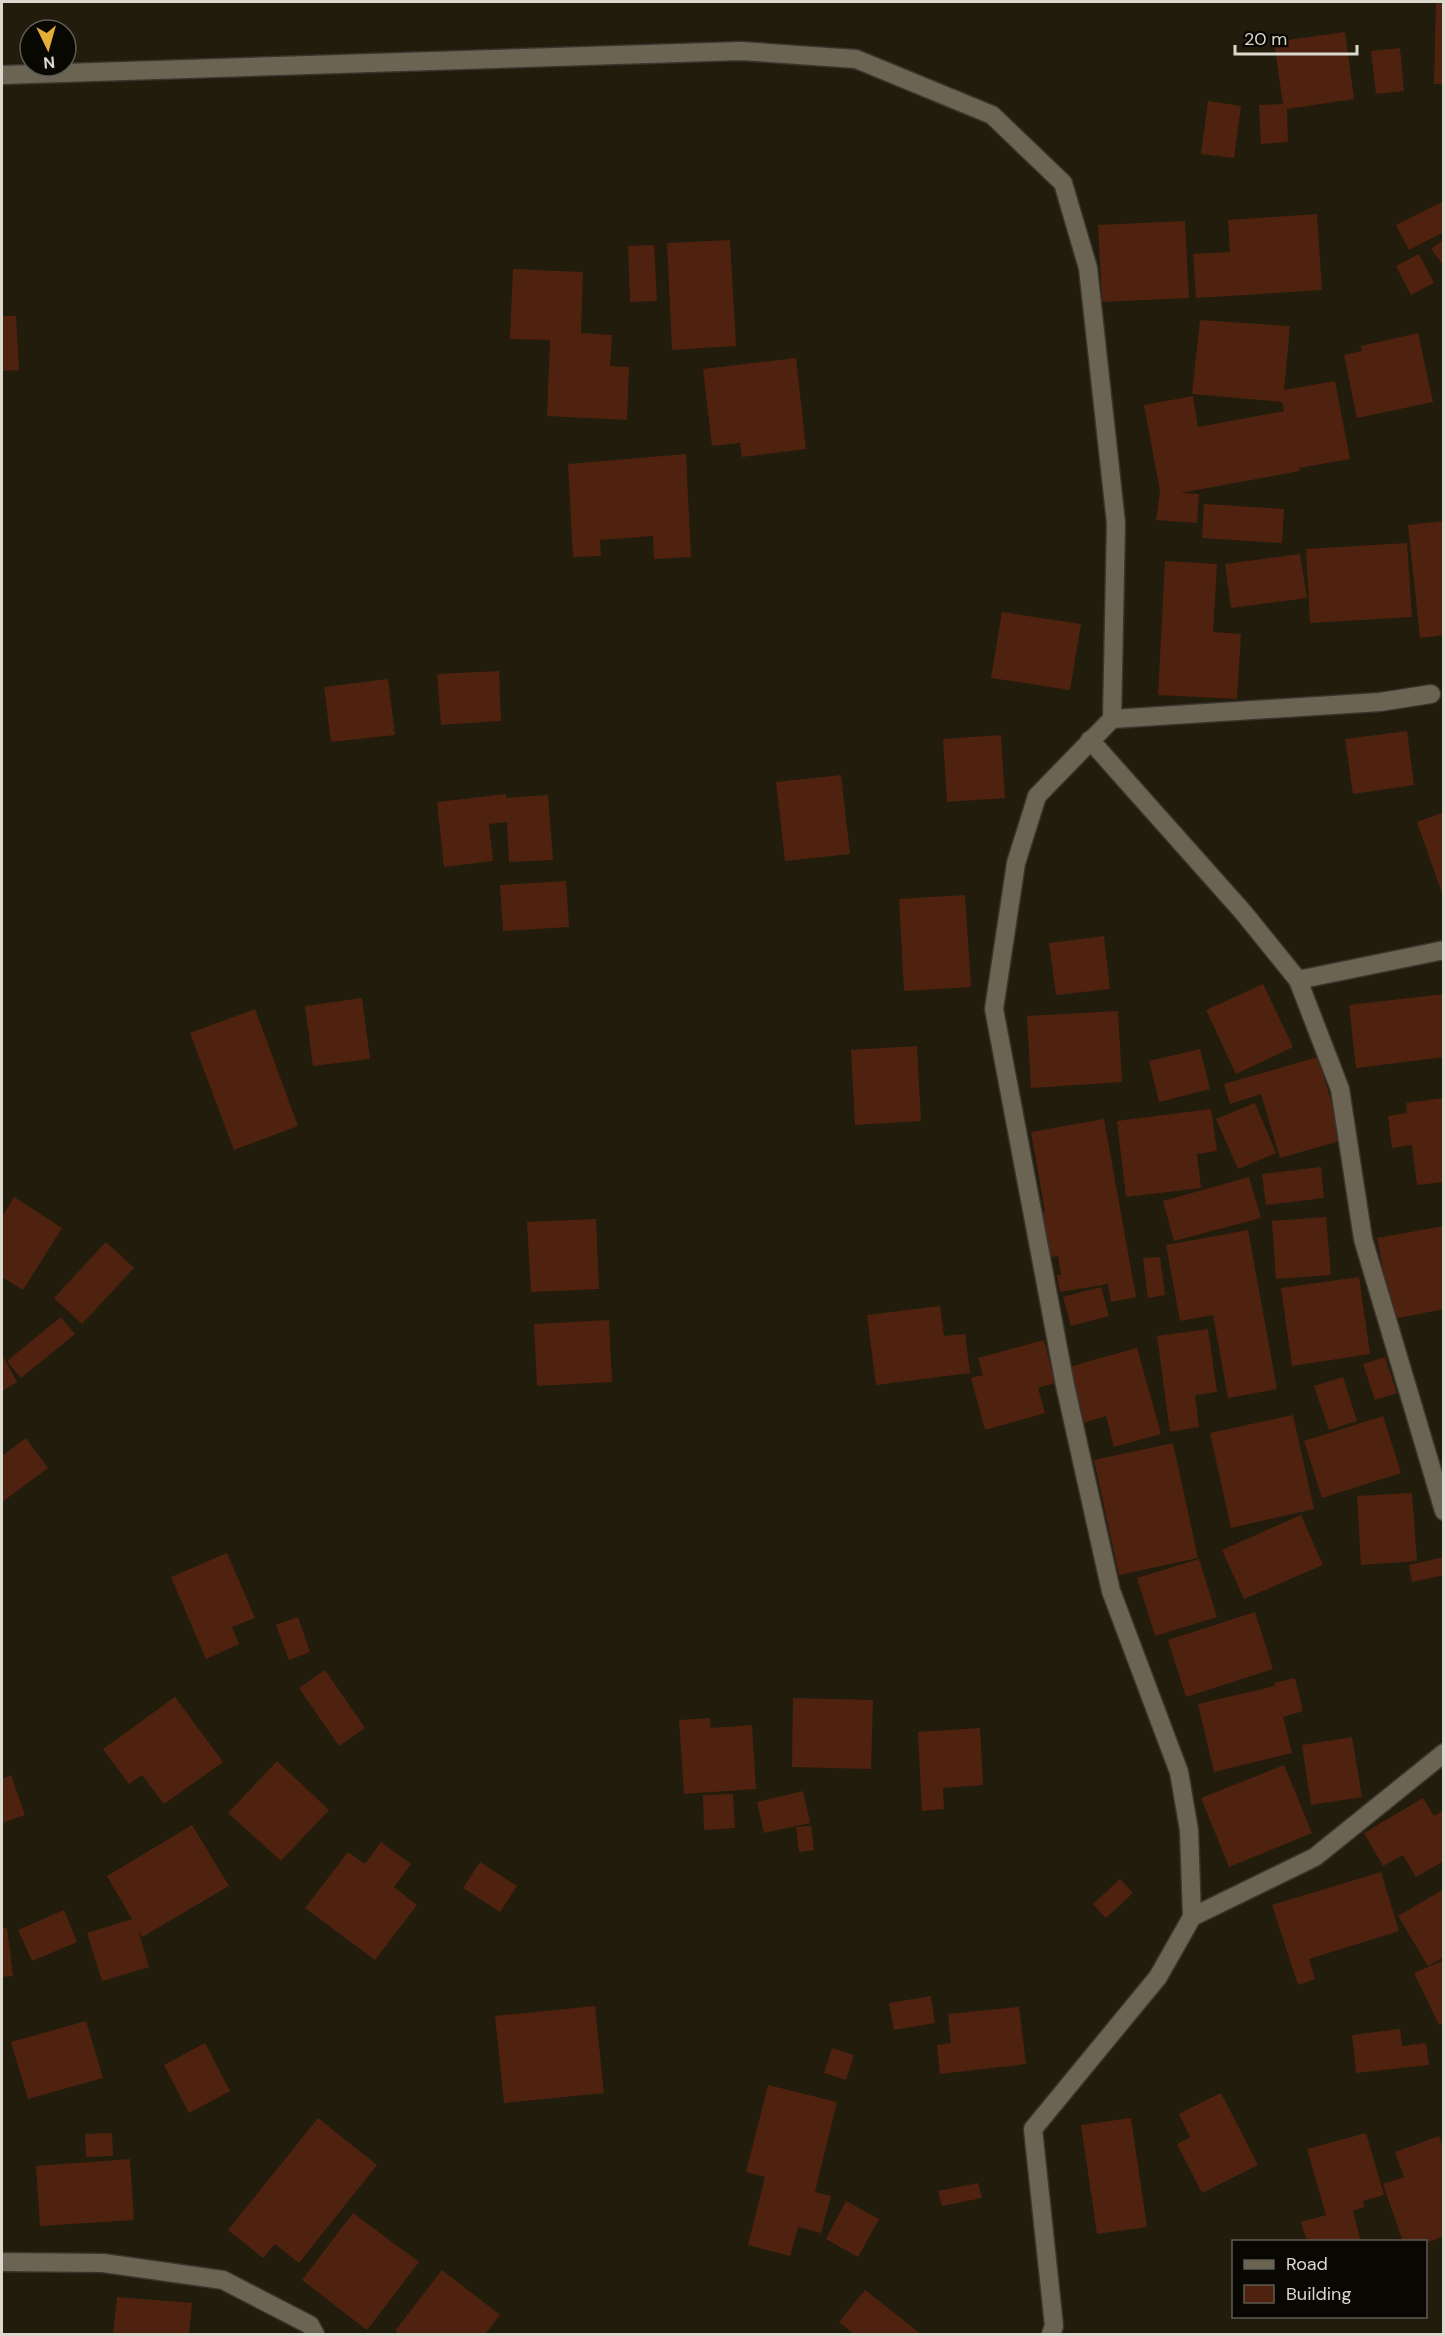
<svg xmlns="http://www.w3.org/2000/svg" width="1445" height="2336" font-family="'DM Sans',sans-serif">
<rect width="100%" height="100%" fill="#211c0b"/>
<g fill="#4f220f">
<polygon points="1436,2 1444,2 1444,84 1434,84"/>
<polygon points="1345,32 1354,99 1287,109 1288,142 1261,144 1259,105 1283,104 1274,42"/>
<polygon points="1400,48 1404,91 1376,94 1371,51"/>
<polygon points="1208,101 1241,106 1234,158 1201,154"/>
<polygon points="1444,201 1444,232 1409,250 1396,225"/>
<polygon points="1317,214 1322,290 1196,298 1193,254 1230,252 1228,220"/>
<polygon points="1185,221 1189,298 1102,302 1098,225"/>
<polygon points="1444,239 1444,266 1431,249"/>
<polygon points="730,240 736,346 672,350 667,243"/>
<polygon points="654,245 657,301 630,302 628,246"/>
<polygon points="1419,254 1434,283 1411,295 1396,266"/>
<polygon points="513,269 583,272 581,333 612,335 610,366 629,367 627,420 547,416 550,340 510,339"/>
<polygon points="2,316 16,316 19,370 2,371"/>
<polygon points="1200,320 1290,326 1284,390 1335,381 1350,459 1299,468 1300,471 1180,493 1199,494 1197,523 1156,520 1160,491 1144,405 1193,396 1198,427 1284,411 1282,402 1192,394"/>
<polygon points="1418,333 1433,402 1357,418 1344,355 1362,351 1361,346"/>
<polygon points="796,358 806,449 742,457 740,443 712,446 703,369"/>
<polygon points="686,454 691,557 654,559 653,536 600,540 601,556 573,557 568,464"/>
<polygon points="1204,504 1284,509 1282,543 1202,538"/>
<polygon points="1444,521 1444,635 1420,638 1408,525"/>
<polygon points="1407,543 1412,617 1310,623 1306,549"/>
<polygon points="1300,554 1307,598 1231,608 1225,564"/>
<polygon points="1165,561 1217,564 1213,632 1241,634 1237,699 1158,695"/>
<polygon points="1002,612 1081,624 1070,690 991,678"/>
<polygon points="499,671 501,721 441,725 437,674"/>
<polygon points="388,679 395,735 331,742 324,687"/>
<polygon points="1407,731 1414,785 1353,794 1345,739"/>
<polygon points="1001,735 1005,798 947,802 943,739"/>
<polygon points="841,775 850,854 785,861 776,782"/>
<polygon points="506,794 506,798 548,795 553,860 509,862 507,822 489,824 493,861 444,867 437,802"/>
<polygon points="1444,812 1444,896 1443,896 1417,822"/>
<polygon points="566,881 569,927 503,931 500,885"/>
<polygon points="965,895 971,987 904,991 899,899"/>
<polygon points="1104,936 1110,989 1056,995 1049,943"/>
<polygon points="1263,984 1293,1047 1236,1074 1206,1010"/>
<polygon points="1444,994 1444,1057 1356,1068 1349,1005"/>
<polygon points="362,998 370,1059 313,1066 305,1006"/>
<polygon points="255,1009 298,1126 234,1150 190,1033"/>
<polygon points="1118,1011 1122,1082 1031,1088 1027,1016"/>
<polygon points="917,1046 921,1121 855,1125 851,1050"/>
<polygon points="1200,1049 1210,1089 1159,1102 1149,1061"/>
<polygon points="1318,1057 1343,1140 1280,1158 1261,1094 1230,1104 1224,1084"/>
<polygon points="1444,1098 1444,1182 1417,1185 1412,1145 1392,1148 1388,1116 1407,1113 1406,1103"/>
<polygon points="1255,1103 1276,1153 1238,1169 1216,1119"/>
<polygon points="1211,1109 1217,1151 1197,1154 1201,1188 1126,1197 1117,1121"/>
<polygon points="1104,1119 1136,1297 1111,1302 1108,1284 1060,1292 1057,1275 1061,1275 1058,1256 1046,1258 1039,1213 1045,1212 1031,1132"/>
<polygon points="1321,1167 1324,1198 1266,1205 1262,1174"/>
<polygon points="1249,1177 1261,1218 1174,1241 1163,1201"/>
<polygon points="14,1197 62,1228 23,1290 2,1277 2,1217"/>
<polygon points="1326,1217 1331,1275 1276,1279 1272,1221"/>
<polygon points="596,1219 599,1289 531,1292 527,1222"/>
<polygon points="1444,1226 1444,1309 1393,1319 1377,1238"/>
<polygon points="1248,1230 1277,1389 1228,1398 1213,1315 1180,1321 1166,1245"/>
<polygon points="106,1242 134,1268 82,1324 54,1298"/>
<polygon points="1160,1257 1165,1295 1148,1298 1143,1258"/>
<polygon points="1359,1277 1370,1354 1292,1366 1281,1288"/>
<polygon points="1101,1287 1109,1316 1071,1326 1063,1297"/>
<polygon points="940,1306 944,1336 965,1334 970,1373 876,1385 867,1315"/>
<polygon points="61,1317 75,1334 21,1378 7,1361"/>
<polygon points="609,1320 612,1382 537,1386 534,1324"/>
<polygon points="1208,1329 1217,1392 1195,1395 1199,1427 1170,1432 1157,1336"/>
<polygon points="1044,1340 1055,1383 1038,1388 1045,1413 985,1430 971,1378 983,1375 978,1358"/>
<polygon points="1137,1348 1161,1434 1114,1447 1106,1416 1080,1424 1065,1368"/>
<polygon points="2,1355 17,1382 2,1391"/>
<polygon points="1385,1357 1397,1393 1375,1400 1363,1364"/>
<polygon points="1343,1377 1357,1421 1329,1430 1314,1386"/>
<polygon points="1293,1415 1314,1509 1231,1528 1210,1433"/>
<polygon points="1383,1416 1401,1473 1322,1498 1304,1441"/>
<polygon points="26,1438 48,1468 2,1502 2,1456"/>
<polygon points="1173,1443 1198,1558 1119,1575 1094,1460"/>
<polygon points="1412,1493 1417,1561 1361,1565 1357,1496"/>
<polygon points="1301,1515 1323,1565 1244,1599 1222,1550"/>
<polygon points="227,1553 255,1618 232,1627 239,1644 206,1659 171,1577"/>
<polygon points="1444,1557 1444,1575 1412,1582 1409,1565"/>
<polygon points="1199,1559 1217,1617 1155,1636 1137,1578"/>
<polygon points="1255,1612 1273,1669 1186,1697 1168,1640"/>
<polygon points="298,1617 310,1652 289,1660 276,1625"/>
<polygon points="325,1670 365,1728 339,1746 299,1688"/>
<polygon points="1295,1678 1303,1711 1283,1717 1292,1753 1214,1772 1198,1704 1275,1686 1274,1683"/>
<polygon points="175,1697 223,1762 164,1804 142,1775 129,1784 103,1749"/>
<polygon points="793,1698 873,1700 871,1769 792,1767"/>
<polygon points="710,1718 711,1728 752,1725 756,1789 684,1794 679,1720"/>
<polygon points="980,1728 983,1785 943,1788 944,1809 922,1811 918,1732"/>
<polygon points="1352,1737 1362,1797 1311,1805 1302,1745"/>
<polygon points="277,1761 329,1810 281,1861 228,1813"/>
<polygon points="1284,1765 1312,1833 1229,1867 1201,1798"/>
<polygon points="11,1775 25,1815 2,1823 2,1779"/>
<polygon points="803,1791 810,1823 764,1833 757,1802"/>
<polygon points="733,1794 735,1828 704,1830 703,1795"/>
<polygon points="1423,1798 1434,1816 1444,1810 1444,1861 1416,1877 1403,1855 1383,1866 1364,1833"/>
<polygon points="192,1825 229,1886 142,1937 138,1930 149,1967 102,1981 87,1933 132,1919 107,1876"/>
<polygon points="811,1826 814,1850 799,1852 796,1827"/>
<polygon points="381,1842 411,1864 394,1887 417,1905 375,1960 305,1908 348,1852 365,1864"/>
<polygon points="480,1862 517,1886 500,1912 463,1888"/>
<polygon points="1381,1872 1399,1931 1309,1959 1315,1979 1298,1985 1272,1905"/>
<polygon points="1120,1879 1133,1893 1106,1918 1093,1904"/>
<polygon points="1444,1889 1444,1957 1428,1966 1398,1916"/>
<polygon points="64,1910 77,1942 32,1961 18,1930"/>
<polygon points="2,1928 7,1928 13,1976 2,1977"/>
<polygon points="1444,1960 1444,2023 1439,2025 1414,1973"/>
<polygon points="931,1996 935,2023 894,2030 889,2003"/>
<polygon points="595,2006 604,2093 504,2103 495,2016"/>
<polygon points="1019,2007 1026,2064 940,2074 937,2045 951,2043 948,2014"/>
<polygon points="86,2021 103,2078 28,2099 11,2042"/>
<polygon points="1400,2029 1402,2046 1426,2043 1429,2065 1356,2073 1352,2035"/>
<polygon points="205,2043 230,2091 189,2113 164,2065"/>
<polygon points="832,2048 854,2055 846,2080 824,2073"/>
<polygon points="768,2085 837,2102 815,2192 831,2196 821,2233 798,2227 790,2256 748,2245 765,2177 746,2172"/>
<polygon points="1221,2093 1258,2165 1202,2193 1177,2144 1190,2137 1179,2114"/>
<polygon points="318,2118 377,2165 299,2263 275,2244 263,2258 228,2230"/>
<polygon points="1131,2118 1147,2227 1097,2234 1081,2125"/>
<polygon points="112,2133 113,2156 86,2157 85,2134"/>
<polygon points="1366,2133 1384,2195 1363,2201 1364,2207 1353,2211 1361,2242 1307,2242 1301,2222 1326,2215 1307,2149"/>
<polygon points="1439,2136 1444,2151 1444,2236 1426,2243 1403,2242 1383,2184 1404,2177 1395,2152"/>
<polygon points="130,2159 134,2220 40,2226 36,2166"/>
<polygon points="978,2183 982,2198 942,2206 938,2191"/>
<polygon points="846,2201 879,2219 858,2257 826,2239"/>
<polygon points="353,2213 419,2262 367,2330 302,2280"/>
<polygon points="442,2270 500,2315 485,2334 400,2334 395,2331"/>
<polygon points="865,2290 921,2334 854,2334 839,2322"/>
<polygon points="117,2297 192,2303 189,2334 113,2334"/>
</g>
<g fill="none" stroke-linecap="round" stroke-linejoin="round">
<g stroke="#39342d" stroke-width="21">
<g id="minor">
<polyline points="2,75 741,51 856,59 992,115 1063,183 1088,268 1116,523 1112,719 1037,796 1016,863 994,1009 1065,1385 1111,1591 1179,1772 1189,1830 1192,1917 1158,1977 1033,2129 1054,2326 1051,2334"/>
<polyline points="1112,719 1380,702 1431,694"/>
<polyline points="1090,740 1243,912 1298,980 1340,1089 1363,1239 1444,1511"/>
<polyline points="1298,980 1444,950"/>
<polyline points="1192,1917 1315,1857 1444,1753"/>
<polyline points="2,2262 103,2263 223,2280 310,2325 315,2334"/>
</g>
</g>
<use href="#minor" stroke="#6b6452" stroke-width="18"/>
</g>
<rect width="1445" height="2336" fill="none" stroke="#dbd8cd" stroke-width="6"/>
<rect x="1232" y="2240" width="195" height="78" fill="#090702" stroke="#5d5b53" stroke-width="1.5"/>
<rect x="1244" y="2260" width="30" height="9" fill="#6b6452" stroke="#5d5b53" stroke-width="1.5"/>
<text x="1286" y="2270" font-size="18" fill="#dbd8cd">Road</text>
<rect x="1244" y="2285" width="30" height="18" fill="#4f220f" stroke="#5d5b53" stroke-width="1.5"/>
<text x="1286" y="2300" font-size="18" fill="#dbd8cd">Building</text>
<g transform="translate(48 48) rotate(175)"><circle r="28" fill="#090702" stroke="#5d5b53" stroke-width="1.5"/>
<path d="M0-4.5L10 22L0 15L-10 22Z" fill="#e4ad35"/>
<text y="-9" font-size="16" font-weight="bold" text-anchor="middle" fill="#dbd8cd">N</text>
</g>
<path d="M1235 45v9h122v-9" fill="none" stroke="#dbd8cd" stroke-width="3"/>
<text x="1244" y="45" font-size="18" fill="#dbd8cd" stroke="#090702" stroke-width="4.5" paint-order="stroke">20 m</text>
</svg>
